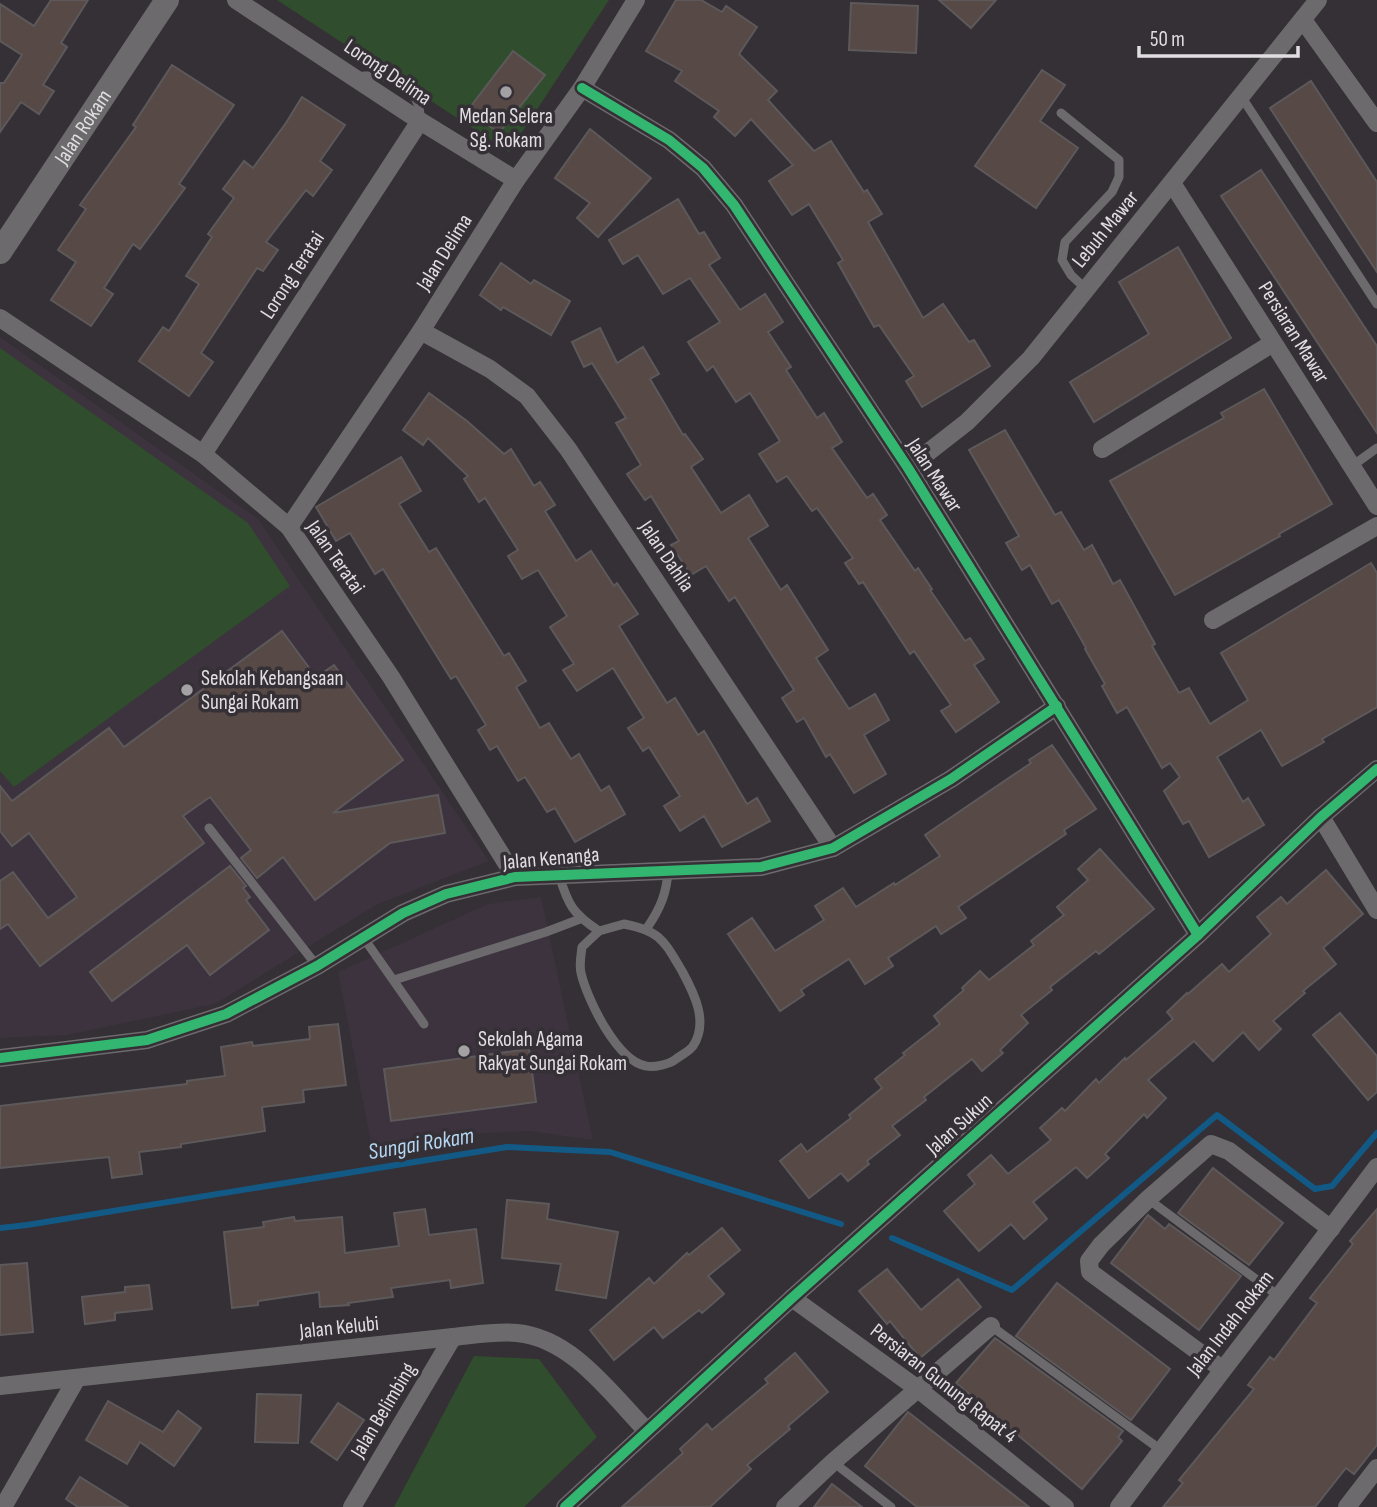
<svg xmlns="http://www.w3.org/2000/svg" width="1377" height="1507" font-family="'Sofia Sans Condensed',sans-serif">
<rect width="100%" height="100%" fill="#343035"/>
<g fill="#3c333e">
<polygon points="0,337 258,519 489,861 378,904 215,1004 67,1035 0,1038"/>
<polygon points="541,897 593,1140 529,1131 466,1134 372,1148 338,972 488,904"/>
</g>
<g fill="#304e2d">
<polygon points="277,0 609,0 509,152"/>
<polygon points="0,348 248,523 290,586 14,787 0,771"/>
<polygon points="474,1356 539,1359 597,1437 524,1507 394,1507"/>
</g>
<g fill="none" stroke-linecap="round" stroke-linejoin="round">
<g stroke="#125a85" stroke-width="6">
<polyline points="0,1228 27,1225 507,1147 610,1152 841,1224"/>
<polyline points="892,1238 1012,1290 1217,1115 1315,1189 1332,1186 1377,1133"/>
</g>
</g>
<g fill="#564946" stroke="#5d595b" stroke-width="2">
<polygon points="51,0 88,0 61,43 67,47 43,85 54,91 39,114 21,102 0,132 0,83 4,83 22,55 0,41 0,4 34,26"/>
<polygon points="676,0 701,0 722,12 726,6 757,27 739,54 777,91 768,100 814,151 831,141 864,192 867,190 882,214 868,222 923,318 943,304 969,342 974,340 990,366 922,407 906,381 914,376 879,325 874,327 838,263 843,260 809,204 792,215 769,181 793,165 751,119 735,136 714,117 719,111 675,81 682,71 646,51"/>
<polygon points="939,0 996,0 971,28"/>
<polygon points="851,3 918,6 916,53 849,50"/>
<polygon points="513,51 545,75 499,133 468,110"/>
<polygon points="172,65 234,105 179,184 185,188 140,249 133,244 104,288 113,294 91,326 51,300 76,262 58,250 86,209 80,205 136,127 133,125"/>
<polygon points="1042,70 1065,85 1040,121 1078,148 1036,208 975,166"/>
<polygon points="1311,81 1377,182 1377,272 1270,108"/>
<polygon points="302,97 345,125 320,161 332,170 313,196 306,190 266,242 278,250 263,271 257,268 201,353 213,362 189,396 139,361 163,327 169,331 199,284 186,276 212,237 208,234 234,198 223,189 244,161 253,168 286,123"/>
<polygon points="590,129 651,178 598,237 577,218 590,203 555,178"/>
<polygon points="1261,170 1377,346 1377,433 1221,196"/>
<polygon points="678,199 699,234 704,232 720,258 709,265 740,310 765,294 783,322 768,332 791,367 786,370 817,418 824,413 842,442 832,448 867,498 873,494 887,515 880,520 915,571 918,568 932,589 930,590 965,641 970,638 984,659 974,665 999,702 956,732 941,711 951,705 914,651 910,654 863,582 859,584 845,563 853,558 817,508 812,511 787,476 777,482 759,454 780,441 750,393 736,402 713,366 707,371 688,342 720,322 690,278 663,294 638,255 623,264 609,240"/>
<polygon points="1178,247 1231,338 1094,422 1070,382 1149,334 1119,282"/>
<polygon points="501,263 531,284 534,280 570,301 551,335 503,307 501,310 480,295"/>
<polygon points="600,328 617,363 643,347 659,374 650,379 683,435 685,434 703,459 691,467 721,513 749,495 768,526 748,538 781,590 787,585 828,650 816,658 849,709 875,694 889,720 864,735 886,774 854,793 830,754 826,757 804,718 797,722 782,698 794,690 735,597 729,601 706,566 691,575 671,545 679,541 651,496 645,500 627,474 641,465 616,423 626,418 592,363 584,367 572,342"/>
<polygon points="1264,389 1332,504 1279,534 1280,536 1175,595 1110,481 1224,418 1221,413"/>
<polygon points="429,393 467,421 504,454 511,449 534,486 540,482 555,505 545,511 576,561 591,551 614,586 617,583 638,614 619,626 667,703 675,698 698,735 704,731 747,804 757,798 770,821 722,847 704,816 680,831 664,806 680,796 649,747 643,751 628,728 644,718 613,668 577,691 563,670 574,664 550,627 567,616 538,570 522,579 508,556 518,550 485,498 479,502 464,479 468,476 428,438 423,445 403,430"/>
<polygon points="1005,430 1055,515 1061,512 1084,550 1092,545 1113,584 1120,580 1155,644 1152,646 1179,693 1189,688 1210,724 1248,700 1221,653 1371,563 1377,573 1377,707 1322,739 1324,742 1282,766 1261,730 1217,757 1243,802 1248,798 1264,825 1209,857 1189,821 1183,824 1164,791 1180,777 1170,763 1162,768 1127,707 1117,713 1102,686 1105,684 1085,649 1086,648 1059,600 1052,604 1030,565 1022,570 1006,543 1019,536 969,450"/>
<polygon points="401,457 421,491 399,504 429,552 436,548 504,656 509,653 526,681 516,687 540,728 549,723 571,759 579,754 601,791 609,786 625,814 575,842 555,808 547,812 525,777 518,781 497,746 490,750 478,730 486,725 456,676 451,679 383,569 375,574 350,533 336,541 316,507"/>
<polygon points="282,631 316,677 334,665 403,760 333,813 438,795 445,833 390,843 315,900 283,857 257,878 241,858 251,850 210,797 183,816 204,843 40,966 8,924 0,929 0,881 13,872 48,918 77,897 29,833 12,846 0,831 0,786 12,801 109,728 124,747"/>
<polygon points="1052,745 1096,809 1064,830 1066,834 958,907 966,918 941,934 936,926 888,958 893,966 865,984 849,959 801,990 804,995 780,1011 728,934 752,918 775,951 824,920 815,906 843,888 856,907 894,883 895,885 940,856 925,835 1031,763 1029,760"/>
<polygon points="1100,849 1154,909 1099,954 1096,951 1050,987 1052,990 1021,1015 1028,1023 1000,1050 1003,1053 982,1071 972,1059 924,1097 926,1100 892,1126 900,1135 867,1161 869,1164 848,1181 841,1173 809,1198 780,1161 801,1144 807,1152 851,1118 849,1115 882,1088 875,1079 905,1055 903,1053 940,1024 934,1016 964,990 962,988 980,971 989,980 1034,945 1031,941 1064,915 1057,907 1088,880 1078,869"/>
<polygon points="230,866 246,886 243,888 250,897 246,900 269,930 210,975 187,945 112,1001 90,972"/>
<polygon points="1326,870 1363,914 1323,948 1336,964 1303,991 1305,993 1273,1021 1281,1029 1259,1050 1243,1032 1213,1061 1194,1041 1148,1080 1166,1098 1147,1118 1144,1114 1105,1154 1109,1158 1087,1178 1076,1167 1033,1202 1047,1219 1024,1239 1011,1224 979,1251 944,1211 975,1184 968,1175 991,1155 1008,1174 1051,1140 1040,1128 1062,1108 1065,1111 1096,1079 1099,1083 1125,1058 1126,1060 1173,1019 1167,1012 1187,993 1188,994 1222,964 1229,972 1271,934 1257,917 1281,897 1287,904"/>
<polygon points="1340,1013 1377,1056 1377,1092 1368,1100 1313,1035"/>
<polygon points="338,1024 346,1085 303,1090 304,1102 262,1107 265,1131 181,1144 181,1147 139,1152 142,1174 112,1178 109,1157 0,1168 0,1106 187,1084 187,1081 225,1076 221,1047 252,1042 253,1046 310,1039 309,1027"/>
<polygon points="529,1049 536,1102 391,1121 384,1069"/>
<polygon points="1213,1168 1283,1223 1249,1265 1178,1213"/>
<polygon points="507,1200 549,1204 547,1219 618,1232 606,1298 556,1290 561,1264 502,1258"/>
<polygon points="425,1209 429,1235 476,1229 483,1283 451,1288 450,1280 391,1288 393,1297 348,1303 349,1305 320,1307 319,1292 258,1301 258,1305 232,1308 224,1232 264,1227 263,1222 294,1217 295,1221 342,1217 345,1253 399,1246 394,1213"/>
<polygon points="1377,1209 1377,1445 1354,1474 1346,1468 1315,1507 1163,1507 1183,1483 1179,1480 1254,1389 1248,1385 1270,1357 1274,1360 1317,1303 1310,1298 1353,1244 1350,1241"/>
<polygon points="1148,1215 1165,1229 1169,1224 1241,1276 1199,1330 1111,1263"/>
<polygon points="722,1228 740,1250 708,1276 724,1294 702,1313 699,1310 663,1338 654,1327 614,1360 590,1330 649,1278 654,1284 687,1253 689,1255"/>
<polygon points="27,1263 33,1332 0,1335 0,1265"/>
<polygon points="887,1269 921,1310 958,1279 981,1307 920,1358 890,1321 887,1324 859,1291"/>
<polygon points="1057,1283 1170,1369 1131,1420 1016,1336"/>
<polygon points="149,1285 152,1309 115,1313 115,1320 85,1324 82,1297 125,1292 125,1287"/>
<polygon points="995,1338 1123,1431 1118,1437 1122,1441 1082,1489 956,1383"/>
<polygon points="795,1353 828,1392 788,1426 790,1429 747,1465 751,1469 710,1507 622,1507 683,1453 680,1449 707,1424 712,1430 768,1383 765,1379"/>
<polygon points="257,1394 301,1395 298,1443 255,1442"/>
<polygon points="108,1401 163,1432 178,1411 201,1428 174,1466 140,1442 127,1464 86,1440"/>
<polygon points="338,1403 364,1420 337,1460 311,1442"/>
<polygon points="908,1412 1029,1507 917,1507 865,1466"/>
<polygon points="80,1477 128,1507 78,1507 66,1499"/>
<polygon points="832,1484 862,1507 814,1507"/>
</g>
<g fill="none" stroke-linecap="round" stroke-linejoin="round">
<g stroke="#6c6a6c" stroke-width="9">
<path d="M358 77C388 71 422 86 420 121"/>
<polyline points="1241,96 1377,304"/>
<polyline points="1061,113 1119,160 1119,177 1112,192 1065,242 1062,260 1071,275 1086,289"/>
<polyline points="1352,466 1377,448"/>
<polyline points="209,828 317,966"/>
<path d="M559 875C568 905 573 914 599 931"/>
<path d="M624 924C661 931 664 941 682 971 694 993 709 1022 693 1046 690 1051 681 1055 676 1059 670 1064 654 1068 646 1066 617 1061 587 999 581 973 579 965 581 955 582 947L599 931Z"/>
<path d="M647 928C660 909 667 893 668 870"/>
<polyline points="363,937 424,1024"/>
<polyline points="394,980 546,932 580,919"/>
<polyline points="1148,1199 1280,1297"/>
<polyline points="991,1326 1161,1450"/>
<polyline points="833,1462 891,1507"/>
</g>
<g stroke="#6c6a6c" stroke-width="18">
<polyline points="236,0 420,121 516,180"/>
<polyline points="1303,20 1377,123"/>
<polyline points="582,88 669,140 703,168 734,205 908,468 1198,935"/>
<polyline points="1172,183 1377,506"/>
<polyline points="0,318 203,454 289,527 391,677 515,877"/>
<polyline points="421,331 490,369 527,396 568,449 833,848"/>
<polyline points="1102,449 1273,343"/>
<polyline points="203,454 420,121"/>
<polyline points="908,468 967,422 1031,358 1318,0"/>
<polyline points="289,527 421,331 516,180 582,88 636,0"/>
<polyline points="1213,620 1377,526"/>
<polyline points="1321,817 1377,910"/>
<polyline points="0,1058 147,1040 226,1014 317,966 403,913 446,894 515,877 761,867 833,848 951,779 1057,706"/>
<polyline points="792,1298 918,1389 1065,1507"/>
<polyline points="1222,1369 1090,1272 1089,1261 1101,1245 1148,1199 1211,1144 1229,1151 1331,1229"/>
<path d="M0 1386 453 1337C474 1335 496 1331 517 1333 572 1338 611 1394 647 1431"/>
<polyline points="3,1507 77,1378"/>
<polyline points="352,1507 453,1337"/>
<polyline points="565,1507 792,1298 1198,935 1321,817 1377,769"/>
<polyline points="785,1507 833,1462 991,1326"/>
<path d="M1119 1507C1204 1393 1292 1281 1377 1167"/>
<polyline points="1347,1507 1377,1468"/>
</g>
<path stroke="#6c6a6c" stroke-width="24" id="s1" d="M0 252 167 0"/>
<g stroke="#352f36" stroke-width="15">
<g id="cycleway">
<polyline points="582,88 669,140 703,168 734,205 908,468 1198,935"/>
<polyline points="0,1058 147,1040 226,1014 317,966 403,913 446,894 515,877 761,867 833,848 951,779 1057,706"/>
<polyline points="565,1507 792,1298 1198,935 1321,817 1377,769"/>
</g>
</g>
<use href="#cycleway" stroke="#33b770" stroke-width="10"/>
</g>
<g fill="#a4a1a5" stroke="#352f36" stroke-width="2.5">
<circle cx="506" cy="92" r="7"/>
<circle cx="187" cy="690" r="7"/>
<circle cx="464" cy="1051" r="7"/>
</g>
<g text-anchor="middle" stroke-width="7" stroke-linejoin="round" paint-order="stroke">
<g font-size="21" fill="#e1dee2" stroke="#352f36">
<text transform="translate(388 72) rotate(34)" y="7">Lorong Delima</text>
<text dy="7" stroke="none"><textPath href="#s1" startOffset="150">Jalan Rokam</textPath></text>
<text transform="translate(1105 229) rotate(-51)" y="7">Lebuh Mawar</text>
<text transform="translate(444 252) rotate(-58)" y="7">Jalan Delima</text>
<text transform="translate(292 275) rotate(-57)" y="7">Lorong Teratai</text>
<text transform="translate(1294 332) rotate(58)" y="7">Persiaran Mawar</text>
<text transform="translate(935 475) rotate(57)" y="7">Jalan Mawar</text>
<text transform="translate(667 556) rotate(56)" y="7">Jalan Dahlia</text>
<text transform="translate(336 557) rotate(55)" y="7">Jalan Teratai</text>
<text transform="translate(551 858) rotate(-5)" y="7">Jalan Kenanga</text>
<text transform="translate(959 1124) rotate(-42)" y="7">Jalan Sukun</text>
<text transform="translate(1230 1323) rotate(-52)" y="7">Jalan Indah Rokam</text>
<text transform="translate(339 1327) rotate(-6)" y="7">Jalan Kelubi</text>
<text transform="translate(944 1383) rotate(38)" y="7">Persiaran Gunung Rapat 4</text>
<text transform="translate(383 1410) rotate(-59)" y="7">Jalan Belimbing</text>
</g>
<g font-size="21" fill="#e1dee2" stroke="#352f36" text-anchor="start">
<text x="506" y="123" text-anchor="middle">Medan Selera<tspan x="506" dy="24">Sg. Rokam</tspan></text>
<text x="201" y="685">Sekolah Kebangsaan<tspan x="201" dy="24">Sungai Rokam</tspan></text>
<text x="478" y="1046">Sekolah Agama<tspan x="478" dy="24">Rakyat Sungai Rokam</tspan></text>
</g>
<g font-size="23" font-style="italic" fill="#b3d6f1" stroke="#352f36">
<text transform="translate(421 1143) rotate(-9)" y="8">Sungai Rokam</text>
</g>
</g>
<path d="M1139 46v10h159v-10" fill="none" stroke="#e1dee2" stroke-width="3.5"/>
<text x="1150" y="46" font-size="21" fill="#e1dee2" stroke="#352f36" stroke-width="5" paint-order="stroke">50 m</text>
</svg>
